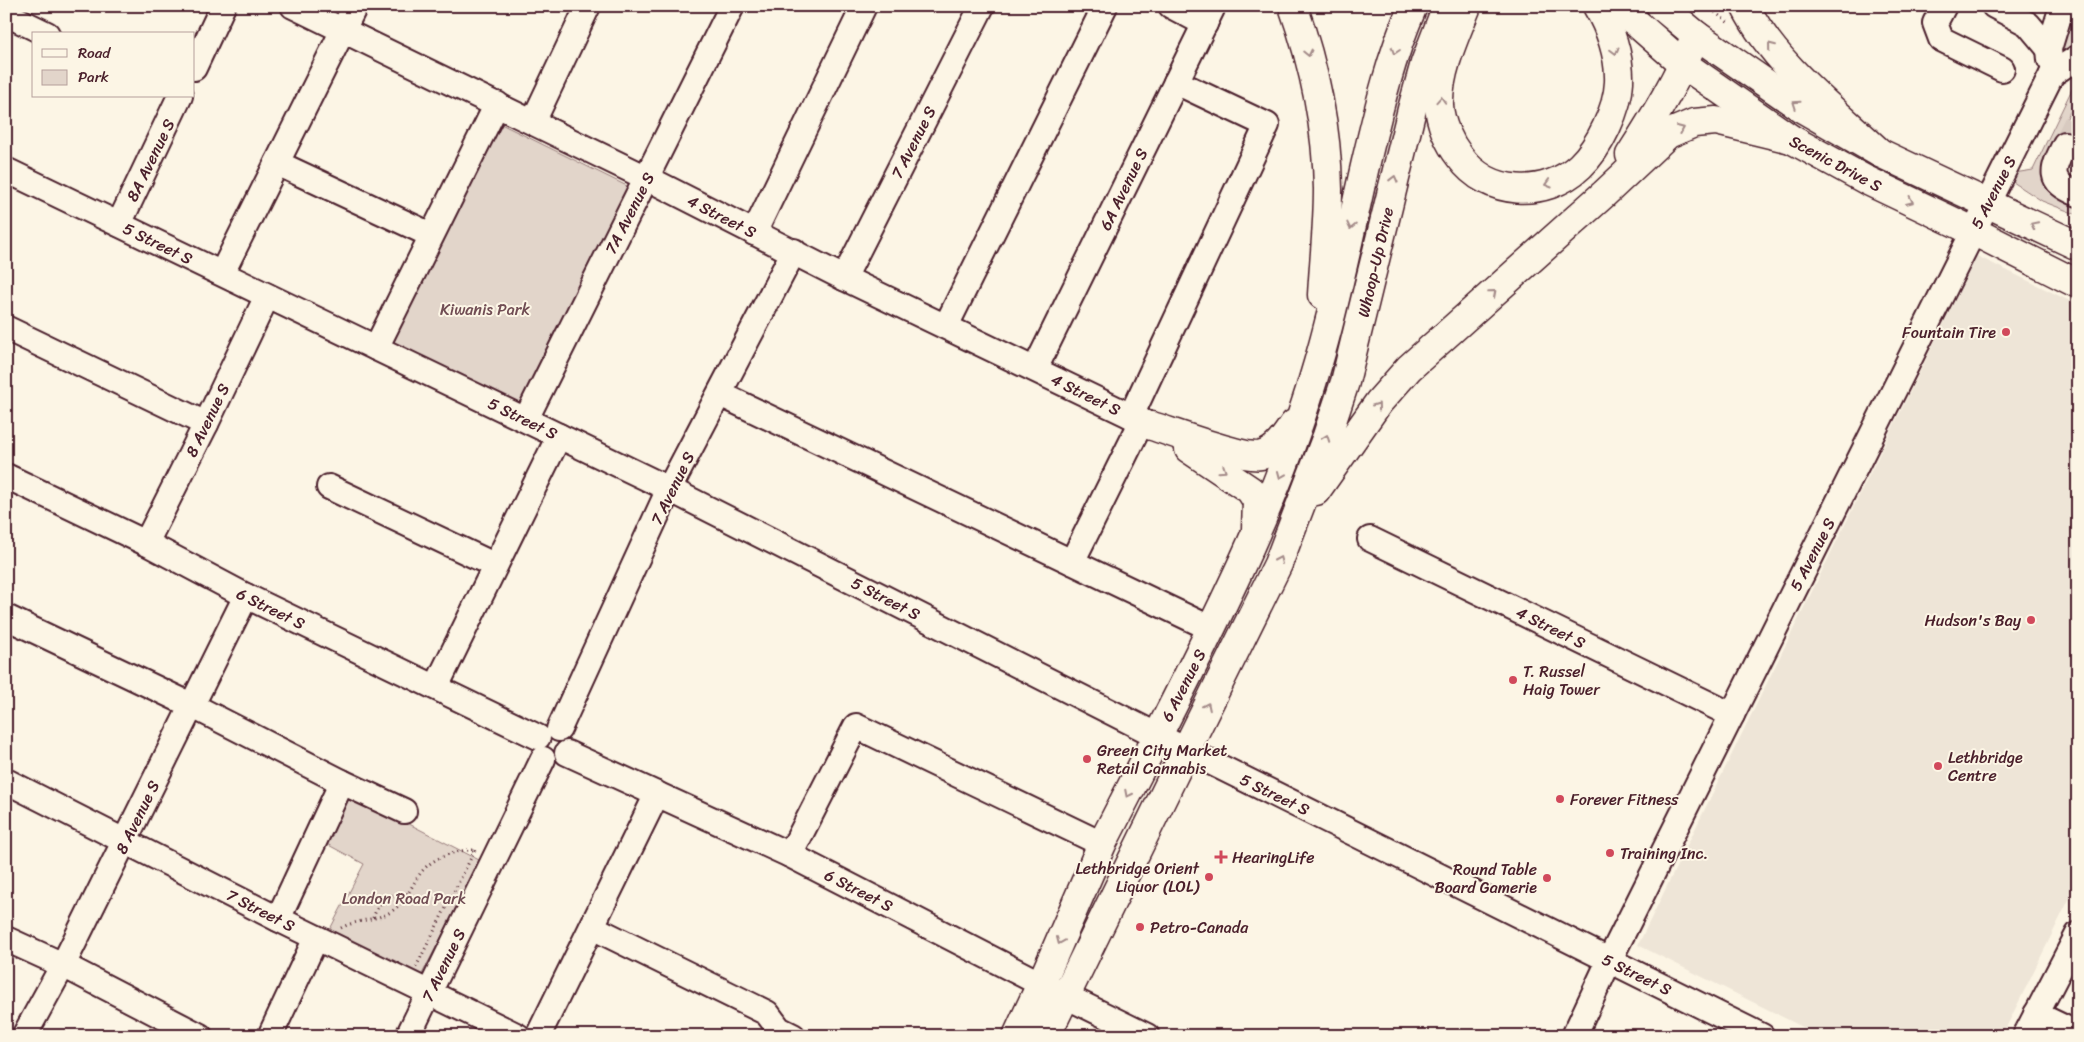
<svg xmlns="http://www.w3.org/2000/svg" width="2084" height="1042" font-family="Sriracha,sans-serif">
<rect width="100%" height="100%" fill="#fcf5e5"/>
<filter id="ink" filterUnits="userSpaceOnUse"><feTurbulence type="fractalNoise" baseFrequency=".02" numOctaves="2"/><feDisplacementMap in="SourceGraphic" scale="10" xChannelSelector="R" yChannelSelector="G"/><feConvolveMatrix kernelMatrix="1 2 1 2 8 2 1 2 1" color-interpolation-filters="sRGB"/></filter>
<g filter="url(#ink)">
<polygon fill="#eee5d7" points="1977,256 2078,305 2078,881 2002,1036 1821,1036 1638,945"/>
<g fill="#e2d5ca" stroke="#967a7a">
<path d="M2069 6H2078V39C2073 44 2068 51 2061 49Z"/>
<polygon points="2072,89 2078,91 2078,95 2046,162 2078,196 2078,215 2042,201 2013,182 2014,173 2033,170"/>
<polygon points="497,122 629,187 518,408 384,344"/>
<polygon points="347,792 481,861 420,978 329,931 364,864 321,841"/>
</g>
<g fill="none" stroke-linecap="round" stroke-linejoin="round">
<polyline stroke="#d8cac0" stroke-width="24" stroke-dasharray="24 12" stroke-linecap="butt" points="2065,144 2078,118"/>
<g stroke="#4a1f2b" stroke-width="28">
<g id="minor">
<polyline points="293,6 647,178 844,278 1152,426"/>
<polyline points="1171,6 1205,24"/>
<polyline points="1944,6 1935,23 1941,39 2002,69"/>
<polyline points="1994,6 2028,24 2049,49"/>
<polyline points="6,14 47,34"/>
<polyline points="2050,60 2049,49 2062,6"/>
<polyline points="194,68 223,6"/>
<polyline points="2052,74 2078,57"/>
<polyline points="533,122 588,6"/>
<path d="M2065 144C2052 170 2046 181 2078 194"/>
<polyline points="277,163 431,235"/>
<polyline points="6,170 669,489 1186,750 1762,1036"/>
<polyline points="119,224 180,96"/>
<polyline points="754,233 864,6"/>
<polyline points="222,273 355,6"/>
<polyline points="844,278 982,6"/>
<polyline points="946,326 1105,6"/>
<polyline points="6,328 206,424"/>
<polyline points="376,348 497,104"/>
<polyline points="1035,369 1212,9"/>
<polyline points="720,394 1212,629"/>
<polyline points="1131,416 1267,125 1176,82"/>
<polyline points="526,419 732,6"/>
<polyline points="6,476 146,543 246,596 538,737"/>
<polyline points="329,487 494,565"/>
<polyline points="1370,539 1732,715"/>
<polyline points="146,543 206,424 267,296"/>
<polyline points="1072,562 1142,421"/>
<polyline points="6,617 191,705 342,782 404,811"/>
<polyline points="436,687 559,436"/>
<polyline points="559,729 669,489 794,251"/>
<polyline points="567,753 790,855 1041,984 1147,1036"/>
<polyline points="6,781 278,919 518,1036"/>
<polyline points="790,855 856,726 1102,844"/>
<polyline points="278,919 342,782"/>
<polyline points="592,927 767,1013 779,1029 793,1036"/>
<polyline points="6,939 63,965 200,1036"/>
<polyline points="2036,1014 2078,1034"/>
<polyline points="24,1036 63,965 246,596"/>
<polyline points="270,1036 316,938"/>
<polyline points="408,1036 543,759"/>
<polyline points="538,1036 657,794"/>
<polyline points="1574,1036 1609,961 2052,74"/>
<polyline points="2025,1036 2078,934"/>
</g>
</g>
<g stroke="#4a1f2b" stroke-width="31">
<g id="major">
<polyline points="1617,6 1683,64 1791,139 1866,180 1973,231 2078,284"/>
<polyline points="1661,6 1696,35 1800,107 1880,153 2078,246"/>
<polyline points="1017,1036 1041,984 1102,844 1158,735"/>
<polyline points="1046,1036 1186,750"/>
</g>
</g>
<g stroke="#4a1f2b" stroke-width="31">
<g id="highway">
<path d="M1293 6C1314 65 1327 127 1328 189 1328 224 1324 260 1322 295"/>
<path d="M1467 6C1455 36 1438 72 1439 105 1440 123 1449 143 1460 157 1488 196 1545 199 1580 166 1599 148 1618 109 1619 82 1620 57 1610 27 1597 6"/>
<path d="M1745 6C1774 64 1833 109 1880 153"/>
<path d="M1630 155C1655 116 1678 78 1696 35"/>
<path d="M1152 426C1172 432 1246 460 1262 455 1277 451 1286 435 1294 424"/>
<polyline points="1189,449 1250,490 1257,501 1256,529"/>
<polyline points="1316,491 1379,402 1409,368 1604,194 1668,134 1694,123 1716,121 1791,139"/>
<path d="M1158 735C1219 614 1281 494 1318 363 1337 299 1350 232 1365 166 1378 111 1390 59 1413 6"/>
<polyline points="1186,750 1278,564 1327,436 1345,382 1412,109 1425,63 1447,6"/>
</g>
</g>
<g stroke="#4a1f2b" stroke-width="3" stroke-dasharray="1 4" stroke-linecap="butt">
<polyline points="1707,6 1730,24"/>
<path d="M373 918C378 902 392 890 409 894"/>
<path d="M341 928C357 919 377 921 392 911 409 900 412 881 425 868 437 856 459 849 476 850"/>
<polyline points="416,967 475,850"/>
</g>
<use href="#minor" stroke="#fcf5e5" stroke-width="24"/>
<use href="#major" stroke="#fcf5e5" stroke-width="28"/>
<use href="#highway" stroke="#fcf5e5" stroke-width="28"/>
</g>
<defs><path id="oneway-chevron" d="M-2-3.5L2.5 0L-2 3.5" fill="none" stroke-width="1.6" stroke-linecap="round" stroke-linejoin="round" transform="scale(1.25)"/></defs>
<g stroke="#a38a88">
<use href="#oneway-chevron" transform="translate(1771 46) rotate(-129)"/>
<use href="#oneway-chevron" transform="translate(1395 51) rotate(108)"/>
<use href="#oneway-chevron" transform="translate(1615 51) rotate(75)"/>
<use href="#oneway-chevron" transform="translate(1308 53) rotate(77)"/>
<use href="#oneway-chevron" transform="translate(1441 100) rotate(-86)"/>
<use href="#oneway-chevron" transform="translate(1796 104) rotate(-146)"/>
<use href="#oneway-chevron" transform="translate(1681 129) rotate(-23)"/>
<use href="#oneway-chevron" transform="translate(1394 179) rotate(-76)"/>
<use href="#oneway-chevron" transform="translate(1548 184) rotate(163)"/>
<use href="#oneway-chevron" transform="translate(1910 201) rotate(25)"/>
<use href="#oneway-chevron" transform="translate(2034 225) rotate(-154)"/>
<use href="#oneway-chevron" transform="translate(1351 226) rotate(103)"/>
<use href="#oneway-chevron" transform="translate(1493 293) rotate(-41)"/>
<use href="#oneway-chevron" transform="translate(1377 406) rotate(-54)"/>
<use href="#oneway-chevron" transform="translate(1326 438) rotate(-70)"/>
<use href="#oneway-chevron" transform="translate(1223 470) rotate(33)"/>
<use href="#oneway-chevron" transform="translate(1281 475) rotate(113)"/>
<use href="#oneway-chevron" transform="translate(1279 560) rotate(-66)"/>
<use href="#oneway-chevron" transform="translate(1207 706) rotate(-64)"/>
<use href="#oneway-chevron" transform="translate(1128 794) rotate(117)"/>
<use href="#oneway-chevron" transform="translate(1060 941) rotate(113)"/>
</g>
</g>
<g fill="#d1495b" stroke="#fcf5e5" stroke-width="2">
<circle cx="2006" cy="332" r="5"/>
<circle cx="2031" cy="620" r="5"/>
<circle cx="1513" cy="680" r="5"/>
<circle cx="1087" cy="759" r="5"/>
<circle cx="1938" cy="766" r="5"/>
<circle cx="1560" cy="799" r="5"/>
<circle cx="1610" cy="853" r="5"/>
<path d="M1218.5 849.5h5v5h5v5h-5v5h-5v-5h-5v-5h5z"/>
<circle cx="1209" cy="877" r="5"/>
<circle cx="1547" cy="878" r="5"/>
<circle cx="1140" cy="927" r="5"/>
</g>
<g text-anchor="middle" stroke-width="4" stroke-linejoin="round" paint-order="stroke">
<g font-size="16" fill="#4a1f2b" stroke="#fcf5e5">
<text transform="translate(913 142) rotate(-63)" y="6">7 Avenue S</text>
<text transform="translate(150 160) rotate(-64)" y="6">8A Avenue S</text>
<text transform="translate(1836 163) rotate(28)" y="6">Scenic Drive S</text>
<text transform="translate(1123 189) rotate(-64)" y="6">6A Avenue S</text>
<text transform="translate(1993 192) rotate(-63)" y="6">5 Avenue S</text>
<text transform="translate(629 213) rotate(-63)" y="6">7A Avenue S</text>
<text transform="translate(722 216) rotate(27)" y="6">4 Street S</text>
<text transform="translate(158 243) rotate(26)" y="6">5 Street S</text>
<text transform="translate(1375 262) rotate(-77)" y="6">Whoop-Up Drive</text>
<text transform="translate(1086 394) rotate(26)" y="6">4 Street S</text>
<text transform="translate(523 418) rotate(26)" y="6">5 Street S</text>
<text transform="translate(207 420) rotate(-64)" y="6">8 Avenue S</text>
<text transform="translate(672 488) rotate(-64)" y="6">7 Avenue S</text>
<text transform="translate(1812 554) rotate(-63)" y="6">5 Avenue S</text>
<text transform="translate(886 598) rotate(27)" y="6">5 Street S</text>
<text transform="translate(271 608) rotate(26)" y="6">6 Street S</text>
<text transform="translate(1551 627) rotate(26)" y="6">4 Street S</text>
<text transform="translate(1183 685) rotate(-63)" y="6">6 Avenue S</text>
<text transform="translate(1275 794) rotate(26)" y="6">5 Street S</text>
<text transform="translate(137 817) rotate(-64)" y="6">8 Avenue S</text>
<text transform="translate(859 890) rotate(27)" y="6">6 Street S</text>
<text transform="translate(261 910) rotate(27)" y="6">7 Street S</text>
<text transform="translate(443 965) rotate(-64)" y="6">7 Avenue S</text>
<text transform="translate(1637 974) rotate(26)" y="6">5 Street S</text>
</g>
<g font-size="16" fill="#704c53" stroke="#fcf5e5">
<text x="485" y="315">Kiwanis Park</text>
<text x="404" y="904">London Road Park</text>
</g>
<g font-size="16" fill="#4a1f2b" stroke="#fcf5e5" text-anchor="start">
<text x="1996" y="338" text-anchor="end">Fountain Tire</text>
<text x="2021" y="626" text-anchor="end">Hudson's Bay</text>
<text x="1523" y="677">T. Russel<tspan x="1523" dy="18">Haig Tower</tspan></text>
<text x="1097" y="756">Green City Market<tspan x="1097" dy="18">Retail Cannabis</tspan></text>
<text x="1948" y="763">Lethbridge<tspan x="1948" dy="18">Centre</tspan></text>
<text x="1570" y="805">Forever Fitness</text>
<text x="1620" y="859">Training Inc.</text>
<text x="1232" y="863">HearingLife</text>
<text x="1199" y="874" text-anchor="end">Lethbridge Orient<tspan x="1199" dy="18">Liquor (LOL)</tspan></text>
<text x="1537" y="875" text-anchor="end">Round Table<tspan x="1537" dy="18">Board Gamerie</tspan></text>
<text x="1150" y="933">Petro-Canada</text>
</g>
</g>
<rect width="2084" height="1042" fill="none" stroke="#fcf5e5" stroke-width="25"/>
<rect x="12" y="12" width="2059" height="1017" fill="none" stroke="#4a1f2b" stroke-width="2" filter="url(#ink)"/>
<rect x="32" y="32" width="162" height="65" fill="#fcf5e5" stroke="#b59f9b"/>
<rect x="42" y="49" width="25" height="8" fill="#fcf5e5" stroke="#b59f9b"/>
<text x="78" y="58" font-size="15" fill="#4a1f2b">Road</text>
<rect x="42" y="70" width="25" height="15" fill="#e2d5ca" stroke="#b59f9b"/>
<text x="78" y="82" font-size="15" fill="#4a1f2b">Park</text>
</svg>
